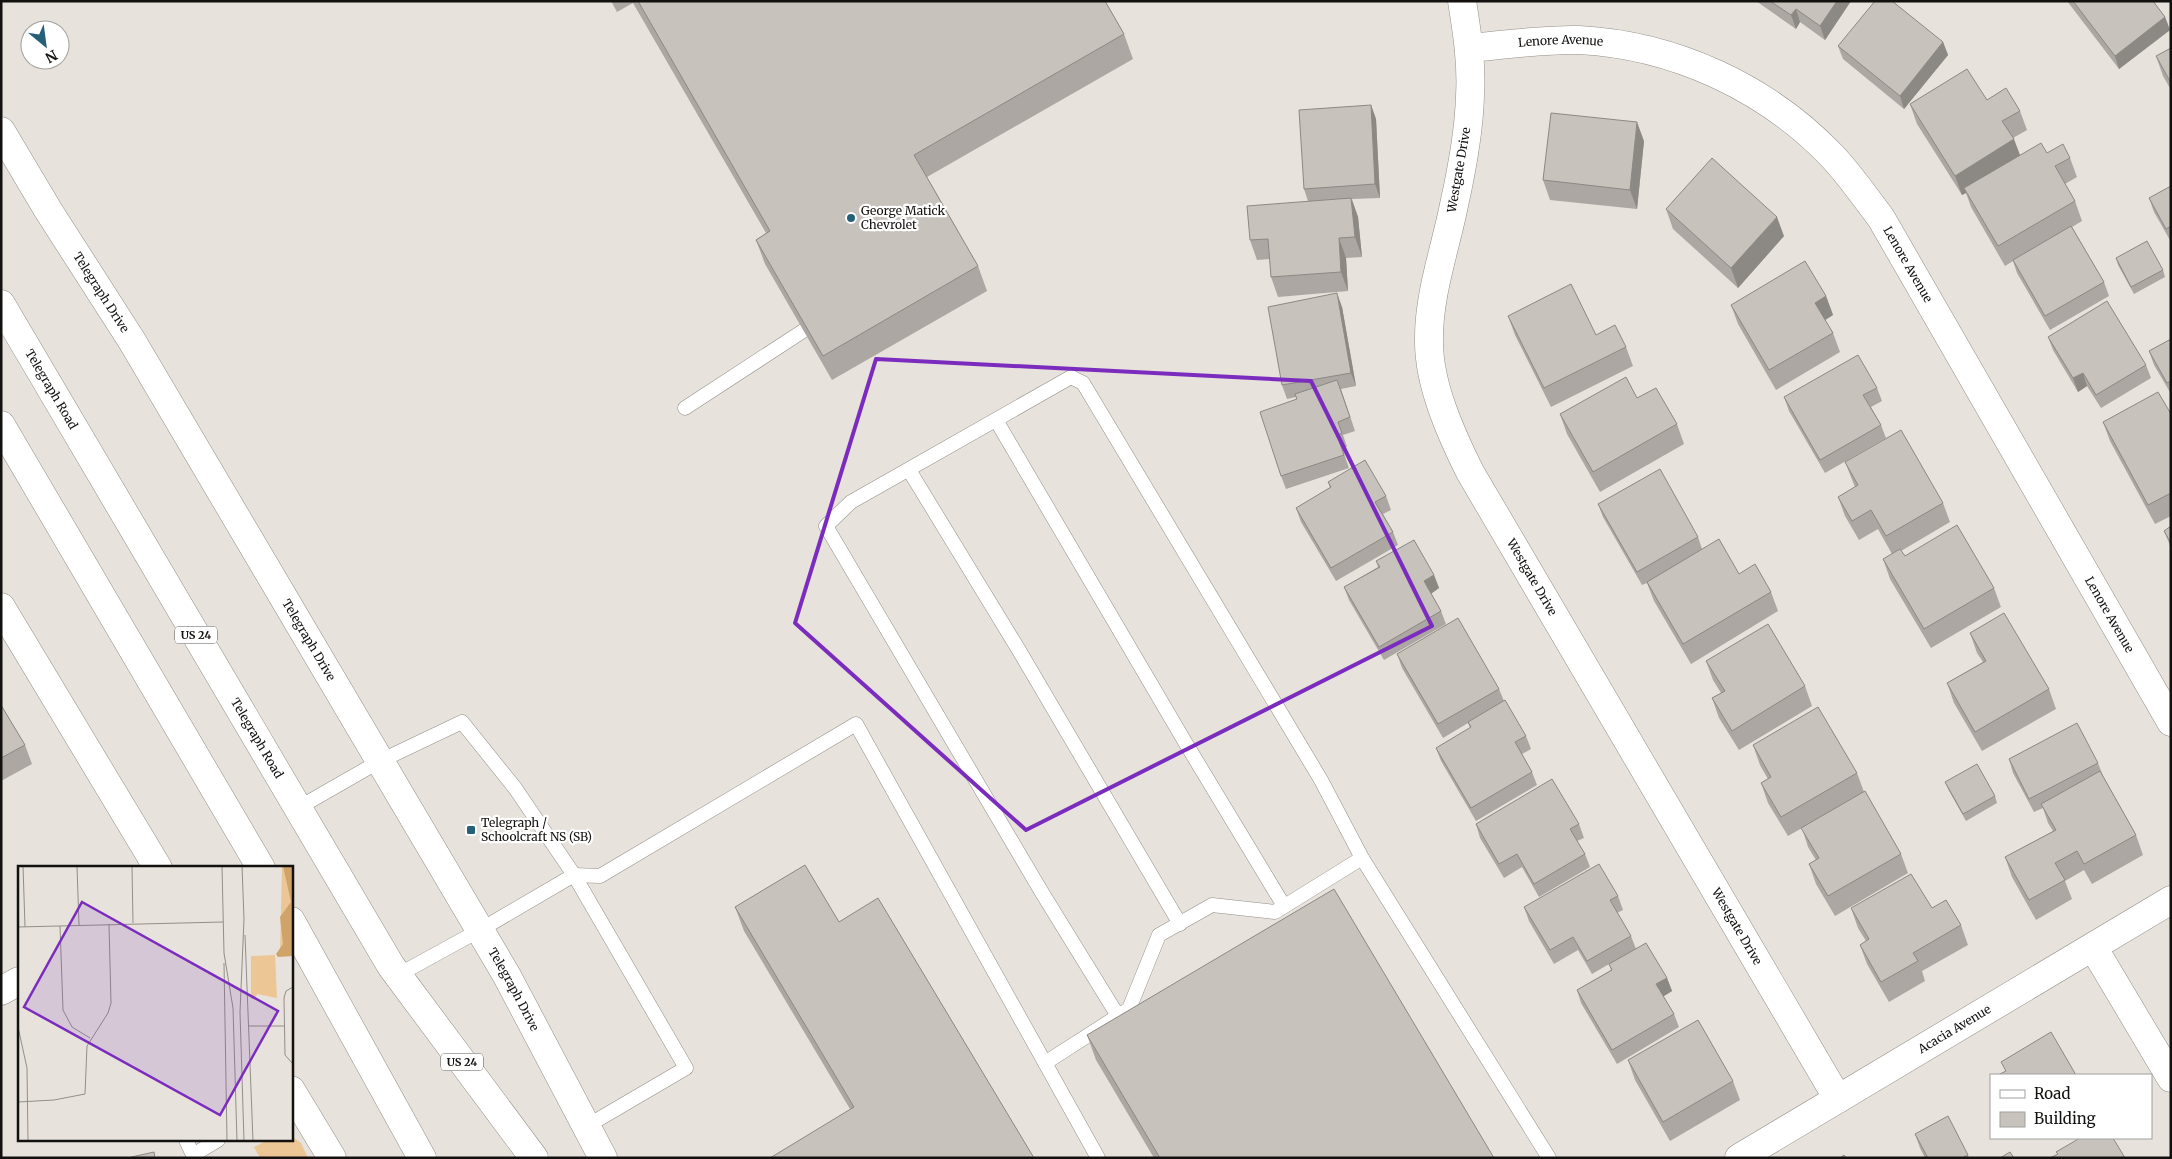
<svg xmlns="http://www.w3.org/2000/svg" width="2172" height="1159" font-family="Merriweather,serif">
<rect width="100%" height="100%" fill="#e7e2db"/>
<polygon fill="#edc695" points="291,1136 301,1143 308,1158 260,1158 254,1147 268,1140 291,1140"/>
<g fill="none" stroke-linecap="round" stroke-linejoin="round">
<g stroke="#938f89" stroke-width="15">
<g id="service">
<polyline points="685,408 803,331"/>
<polyline points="996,420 1185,742 1284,906"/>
<polyline points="909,470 1017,647 1180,924"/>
<polyline points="298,808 380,761 462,722 515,788 574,875 686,1068 587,1126"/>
<polyline points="398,975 480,930 574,875 600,876 856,724 1098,1158"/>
<polyline points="1118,1016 1041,891 826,526 851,502 1071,377 1083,383 1321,780 1362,858"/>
<polyline points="1045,1063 1129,1009 1159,935 1212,905 1275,912 1362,858 1549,1158"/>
<polyline points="186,1140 193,1155 218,1140"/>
</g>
</g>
<g stroke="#938f89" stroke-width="29">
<g id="minor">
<path id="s1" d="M1462 1C1467 32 1472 64 1470 96 1469 132 1462 169 1454 205 1445 250 1428 296 1429 342 1429 385 1451 434 1470 472L1838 1099"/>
<path id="s2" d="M1469 48C1503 45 1545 39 1579 40 1674 45 1766 87 1832 156 1850 175 1865 197 1881 218L2171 722"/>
<polyline points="2093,947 2171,1078"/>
<polyline points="1,991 19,981"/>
<path id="s3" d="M1739 1158 2171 900"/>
</g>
</g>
<g stroke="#938f89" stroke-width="29">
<g id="primary">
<path id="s4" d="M1 131 48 210 132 341 507 976 603 1158"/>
<path id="s5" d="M1 304 391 966 534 1158"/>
<polyline points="1,425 261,868"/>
<polyline points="1,607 158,868"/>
<polyline points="291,921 422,1158"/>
<polyline points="291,1090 332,1158"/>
</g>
</g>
<use href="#service" stroke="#fff" stroke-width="14"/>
<use href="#minor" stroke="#fff" stroke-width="28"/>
<use href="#primary" stroke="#fff" stroke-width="28"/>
</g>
<g fill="#aca7a2">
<polygon points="611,1 1105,1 1124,34 1133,59 927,177 978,266 987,291 832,380 765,264 756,240 766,233 633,3 617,12"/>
<polygon points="1756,1 1851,1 1825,40 1800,22 1796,29"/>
<polygon points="2067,1 2153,1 2165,17 2170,30 2119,69"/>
<polygon points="1943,42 1948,55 1904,109 1843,59 1838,46"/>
<polygon points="2171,48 2171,90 2163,76 2156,56"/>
<polygon points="1987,100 2020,111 2027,130 2013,138 2020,155 2047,153 2070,158 2077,177 2065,184 2075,201 2082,221 2072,227 2104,282 2109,296 2050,330 2017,273 2013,261 2005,266 1971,207 1966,193 1962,195 1917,124 1910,104"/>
<polygon points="1371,105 1376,119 1380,198 1352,199 1358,217 1362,257 1346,258 1348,291 1278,297 1271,277 1270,259 1257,260 1250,240 1308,201 1304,189"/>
<polygon points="1644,141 1637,209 1550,200 1543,180"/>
<polygon points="2171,186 2171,242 2154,212 2149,198"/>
<polygon points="1666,209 1784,236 1738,288 1673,229"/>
<polygon points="2116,258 2163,270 2165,277 2134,294 2118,265"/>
<polygon points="1826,296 1833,315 1825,320 1833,333 1840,352 1776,390 1738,324 1731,305"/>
<polygon points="1342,307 1356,386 1341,389 1355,431 1343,435 1347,447 1342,448 1349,468 1286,489 1281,476 1297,399 1296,397 1287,399 1282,385"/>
<polygon points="1508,316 1596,335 1626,347 1633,366 1551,407 1515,335"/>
<polygon points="2048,337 2146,365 2151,378 2101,408 2087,386 2078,392 2053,350"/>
<polygon points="2171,339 2171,394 2154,365 2149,351"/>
<polygon points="1877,388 1882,401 1871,407 1881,425 1886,438 1825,473 1789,411 1784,397"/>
<polygon points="1637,398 1677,424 1684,444 1600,492 1567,434 1560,414"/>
<polygon points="2171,414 2171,516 2155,524 2110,441 2103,422"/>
<polygon points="1845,462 1943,503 1950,522 1901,551 1905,556 1994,588 2001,607 1931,648 1890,579 1883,559 1892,554 1878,529 1859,540 1845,516 1838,497 1855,487"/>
<polygon points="1328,482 1386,496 1391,510 1383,514 1393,532 1398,545 1336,581 1301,522 1296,508 1330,488"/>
<polygon points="1598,504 1698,537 1702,549 1739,574 1771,592 1778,611 1691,664 1654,601 1647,583 1642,585 1603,517"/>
<polygon points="2171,526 2171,548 2164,531"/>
<polygon points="1376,561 1434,575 1439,588 1431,594 1441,611 1446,624 1384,660 1349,600 1344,587 1378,567"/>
<polygon points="1970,633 2049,689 2056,709 1982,751 1954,703 1947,683 1983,662 1977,653"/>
<polygon points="1397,654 1499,689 1504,701 1526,736 1531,749 1522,754 1532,772 1537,785 1476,821 1441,761 1436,748 1470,728 1468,723 1443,738 1402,668"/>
<polygon points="1706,661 1805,686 1812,706 1739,750 1719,718 1712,698 1721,693 1713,680"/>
<polygon points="1,705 25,745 32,764 1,781"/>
<polygon points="1753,745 1857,773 1864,792 1901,854 1908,873 1835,916 1816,884 1809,864 1816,860 1808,847 1802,828 1788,836 1768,803 1761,783 1768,779 1760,765"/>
<polygon points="2009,759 2098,763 2103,776 2136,835 2143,855 2092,884 2084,870 2065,881 2072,899 2036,920 2012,877 2005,857 2053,831 2048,823 2043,808 2034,812 2013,773"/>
<polygon points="1945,782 1995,796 1997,803 1966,821 1948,789"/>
<polygon points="1476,824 1579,824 1584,838 1577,841 1585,854 1590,867 1539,897 1522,867 1504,878 1480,838"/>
<polygon points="1618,896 1623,910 1617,913 1631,936 1636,949 1667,978 1672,991 1663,996 1674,1014 1679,1027 1617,1064 1581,1003 1577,990 1611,970 1609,964 1592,974 1578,950 1554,964 1529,921 1524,907"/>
<polygon points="735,907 839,922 1034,1158 850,1109 744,931"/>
<polygon points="1851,908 1932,908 1961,925 1968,945 1922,971 1925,981 1889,1002 1867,964 1860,945 1866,941 1858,928"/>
<polygon points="1087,1035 1494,1158 1154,1158 1096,1060"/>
<polygon points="1628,1060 1733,1081 1740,1100 1670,1141 1635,1080"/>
<polygon points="1915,1134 1968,1155 1969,1158 1925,1158 1920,1148"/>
</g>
<g fill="#8c8884">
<polygon points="1837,1 1851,1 1825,40 1820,26"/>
<polygon points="1796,9 1800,22 1796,29 1791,15"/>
<polygon points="2165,17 2170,30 2119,69 2115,56"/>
<polygon points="1943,42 1948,55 1904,109 1900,96"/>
<polygon points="1371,105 1376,119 1380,198 1375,184"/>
<polygon points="1637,122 1644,141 1637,209 1630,190"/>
<polygon points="2014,139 2021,158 1964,188 1966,193 1962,195 1955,176"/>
<polygon points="1351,198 1358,217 1362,257 1355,237"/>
<polygon points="1777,217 1784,236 1738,288 1731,268"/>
<polygon points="1339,238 1346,258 1348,291 1341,272"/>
<polygon points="1337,293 1342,307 1356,386 1351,373"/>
<polygon points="1826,296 1833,315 1822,322 1815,303"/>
<polygon points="2083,373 2087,386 2078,392 2073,378"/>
<polygon points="1434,575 1439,588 1429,595 1424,581"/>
<polygon points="1667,978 1672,991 1661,998 1656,984"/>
</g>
<g fill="#c8c2bc" stroke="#8c8884">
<polygon points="638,1 1105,1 1124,34 914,155 978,266 823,356 756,240 770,231"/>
<polygon points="1770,1 1837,1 1820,26 1796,9 1791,15"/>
<polygon points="1875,1 1892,1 1943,42 1900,96 1838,46"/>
<polygon points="2073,1 2153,1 2165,17 2115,56"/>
<polygon points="2171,48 2171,83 2156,56"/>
<polygon points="1967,69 1987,100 2006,88 2020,111 2002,121 2014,139 1955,176 1910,104"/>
<polygon points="1371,105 1375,184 1304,189 1299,110"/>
<polygon points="1551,113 1637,122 1630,190 1543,180"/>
<polygon points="2041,143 2047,153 2063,144 2070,158 2055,166 2075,201 1998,246 1964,188"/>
<polygon points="1712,158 1777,217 1731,268 1666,209"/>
<polygon points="2171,186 2171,226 2166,229 2149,198"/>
<polygon points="1351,198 1355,237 1339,238 1341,272 1271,277 1268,239 1250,240 1247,206"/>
<polygon points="2071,226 2104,282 2045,316 2013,260"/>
<polygon points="2147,241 2163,270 2131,287 2116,258"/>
<polygon points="1805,261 1826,296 1815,303 1833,333 1769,370 1731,305"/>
<polygon points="1571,284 1596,335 1615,325 1626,347 1544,388 1508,316"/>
<polygon points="1337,293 1351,373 1282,385 1268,307"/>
<polygon points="2107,301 2146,365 2096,395 2083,373 2073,378 2048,337"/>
<polygon points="2171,339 2171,381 2167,383 2149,351"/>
<polygon points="1858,355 1877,388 1863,395 1881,425 1820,460 1784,397"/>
<polygon points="1626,377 1637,398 1656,388 1677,424 1593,472 1560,414"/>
<polygon points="1337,380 1350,417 1338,422 1342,433 1337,435 1344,455 1281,476 1260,412 1297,399 1295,394"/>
<polygon points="2158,392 2171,414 2171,493 2148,505 2103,422"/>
<polygon points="1901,430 1943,503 1886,536 1871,510 1852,521 1838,497 1858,485 1845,462"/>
<polygon points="1365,460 1386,496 1375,502 1393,532 1331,568 1296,508 1331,487 1328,482"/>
<polygon points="1660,469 1698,537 1637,572 1598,504"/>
<polygon points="1957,525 1994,588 1924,629 1883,559 1900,549 1905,556"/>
<polygon points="2171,526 2171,543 2164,531"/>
<polygon points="1719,539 1739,574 1755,564 1771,592 1683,644 1647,582"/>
<polygon points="1414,540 1434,575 1424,581 1441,611 1379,647 1344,587 1380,567 1376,561"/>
<polygon points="2004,613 2049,689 1975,732 1947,683 1986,661 1970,633"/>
<polygon points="1458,618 1499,689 1438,724 1397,654"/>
<polygon points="1768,624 1805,686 1732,731 1712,698 1725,691 1706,661"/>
<polygon points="1505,700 1526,736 1515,742 1532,772 1471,808 1436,748 1471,727 1468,722"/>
<polygon points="1,705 25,745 1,758"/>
<polygon points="1818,707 1857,773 1781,817 1761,783 1771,777 1753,745"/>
<polygon points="2077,723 2098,763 2029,799 2009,759"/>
<polygon points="1977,764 1995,796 1963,814 1945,782"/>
<polygon points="2100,771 2136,835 2084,864 2077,851 2055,863 2065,880 2029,900 2005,857 2056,830 2041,804"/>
<polygon points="1552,779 1579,824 1570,829 1585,854 1534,884 1517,854 1499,864 1476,824"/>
<polygon points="1865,791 1901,854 1828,896 1809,864 1819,858 1801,828"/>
<polygon points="1599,864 1618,896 1610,900 1631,936 1587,961 1573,937 1550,950 1524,907"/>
<polygon points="805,865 839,922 878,898 1034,1158 770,1158 854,1107 735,907"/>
<polygon points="1911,874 1932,908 1946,900 1961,925 1913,953 1918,961 1881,982 1860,945 1869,939 1851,908"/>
<polygon points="1334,889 1494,1158 1160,1158 1087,1035"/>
<polygon points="1646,943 1667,978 1656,984 1674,1014 1612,1050 1577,990 1612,970 1609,964"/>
<polygon points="1698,1020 1733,1081 1663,1122 1628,1060"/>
<polygon points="2051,1032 2076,1075 1998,1075 2006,1071 2001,1062"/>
<polygon points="1948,1116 1968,1155 1962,1158 1928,1158 1915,1134"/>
<polygon points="2080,1138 2113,1138 2125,1158 2050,1158 2058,1154 2056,1152"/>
<polygon points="154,1152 155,1158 127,1158"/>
<polygon points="2010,1152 2014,1158 2000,1158"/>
<polygon points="1844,1155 1846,1158 1840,1158"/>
</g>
<path fill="none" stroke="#7b2cbf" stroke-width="4" stroke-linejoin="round" d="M876 359 1311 381 1432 626 1026 830 795 623Z"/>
<g fill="#246178" stroke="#fff" stroke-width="2">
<circle cx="851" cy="218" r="5"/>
<rect x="466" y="825" width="10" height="10" rx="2.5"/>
</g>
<g text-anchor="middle" stroke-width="4.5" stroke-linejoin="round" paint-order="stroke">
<g fill="#fff" stroke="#5a5857" stroke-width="1">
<rect x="175" y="626.5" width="42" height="17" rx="4"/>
<rect x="441" y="1053.5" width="42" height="17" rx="4"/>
</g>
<g font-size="11" font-weight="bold" fill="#13110f">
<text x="196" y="639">US 24</text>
<text x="462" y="1066">US 24</text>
</g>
<g font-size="12" fill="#13110f" stroke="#fff">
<text dy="4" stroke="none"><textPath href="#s2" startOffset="92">Lenore Avenue</textPath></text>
<text transform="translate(1459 170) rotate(-80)" y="4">Westgate Drive</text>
<text dy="4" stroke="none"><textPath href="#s2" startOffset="528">Lenore Avenue</textPath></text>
<text dy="4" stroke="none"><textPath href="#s4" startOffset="190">Telegraph Drive</textPath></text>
<text dy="4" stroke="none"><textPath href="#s5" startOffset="99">Telegraph Road</textPath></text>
<text dy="4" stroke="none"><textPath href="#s1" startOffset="605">Westgate Drive</textPath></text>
<text dy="4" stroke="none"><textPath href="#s2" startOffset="932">Lenore Avenue</textPath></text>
<text dy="4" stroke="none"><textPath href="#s4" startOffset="595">Telegraph Drive</textPath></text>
<text dy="4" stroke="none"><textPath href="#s5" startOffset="504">Telegraph Road</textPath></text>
<text dy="4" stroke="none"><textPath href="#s1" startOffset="1010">Westgate Drive</textPath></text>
<text dy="4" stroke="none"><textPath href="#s4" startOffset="1000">Telegraph Drive</textPath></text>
<text dy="4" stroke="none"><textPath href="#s3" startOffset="251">Acacia Avenue</textPath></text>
</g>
<g font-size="12" fill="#13110f" stroke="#fff" text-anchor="start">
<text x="861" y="215">George Matick<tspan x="861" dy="14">Chevrolet</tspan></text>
<text x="481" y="827">Telegraph /<tspan x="481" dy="14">Schoolcraft NS (SB)</tspan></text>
</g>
</g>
<g transform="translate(18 866)">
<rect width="275" height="275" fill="#e7e2db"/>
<path d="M264 0H275V89H262ZM257 89 259 132 239 128 237 133H233V90Z" fill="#edc695"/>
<path d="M265 0H275V90L260 91 258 88 265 78 262 51 273 36Z" fill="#d0a369"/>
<path fill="none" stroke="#928e89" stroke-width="1" d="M5 0 7 61M59 0 61 59M114 0 115 57M204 0 206 87 215 142 219 275M224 0 226 53 222 146 226 275M42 60 45 144 54 161 72 172M0 61 205 56M227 69 235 275M206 97 209 275M275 121 268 125 266 132 267 189 275 198M231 160H267M0 161 9 202 10 275M0 236 36 234 67 228 69 180 90 147 93 137 91 58"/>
<path fill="#7b2cbf" fill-opacity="0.15" stroke="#7b2cbf" stroke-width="2.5" d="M64 36 260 145 202 249 6 141Z"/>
<rect width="275" height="275" fill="none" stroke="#13110f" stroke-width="2.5"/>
</g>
<rect width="2172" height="1159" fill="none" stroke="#13110f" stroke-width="5"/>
<rect x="1990" y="1074" width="162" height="65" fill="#ffffff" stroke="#a1a09f"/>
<rect x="2000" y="1090" width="25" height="8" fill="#ffffff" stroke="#a1a09f"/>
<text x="2034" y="1099" font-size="15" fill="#13110f">Road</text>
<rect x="2000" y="1112" width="25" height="15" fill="#c8c2bc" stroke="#a1a09f"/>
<text x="2034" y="1124" font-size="15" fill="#13110f">Building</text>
<g transform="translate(45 45) rotate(151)"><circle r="24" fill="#ffffff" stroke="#a1a09f"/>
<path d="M0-4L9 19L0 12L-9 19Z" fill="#246178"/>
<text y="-8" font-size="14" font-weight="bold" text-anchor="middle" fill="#13110f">N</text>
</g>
</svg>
